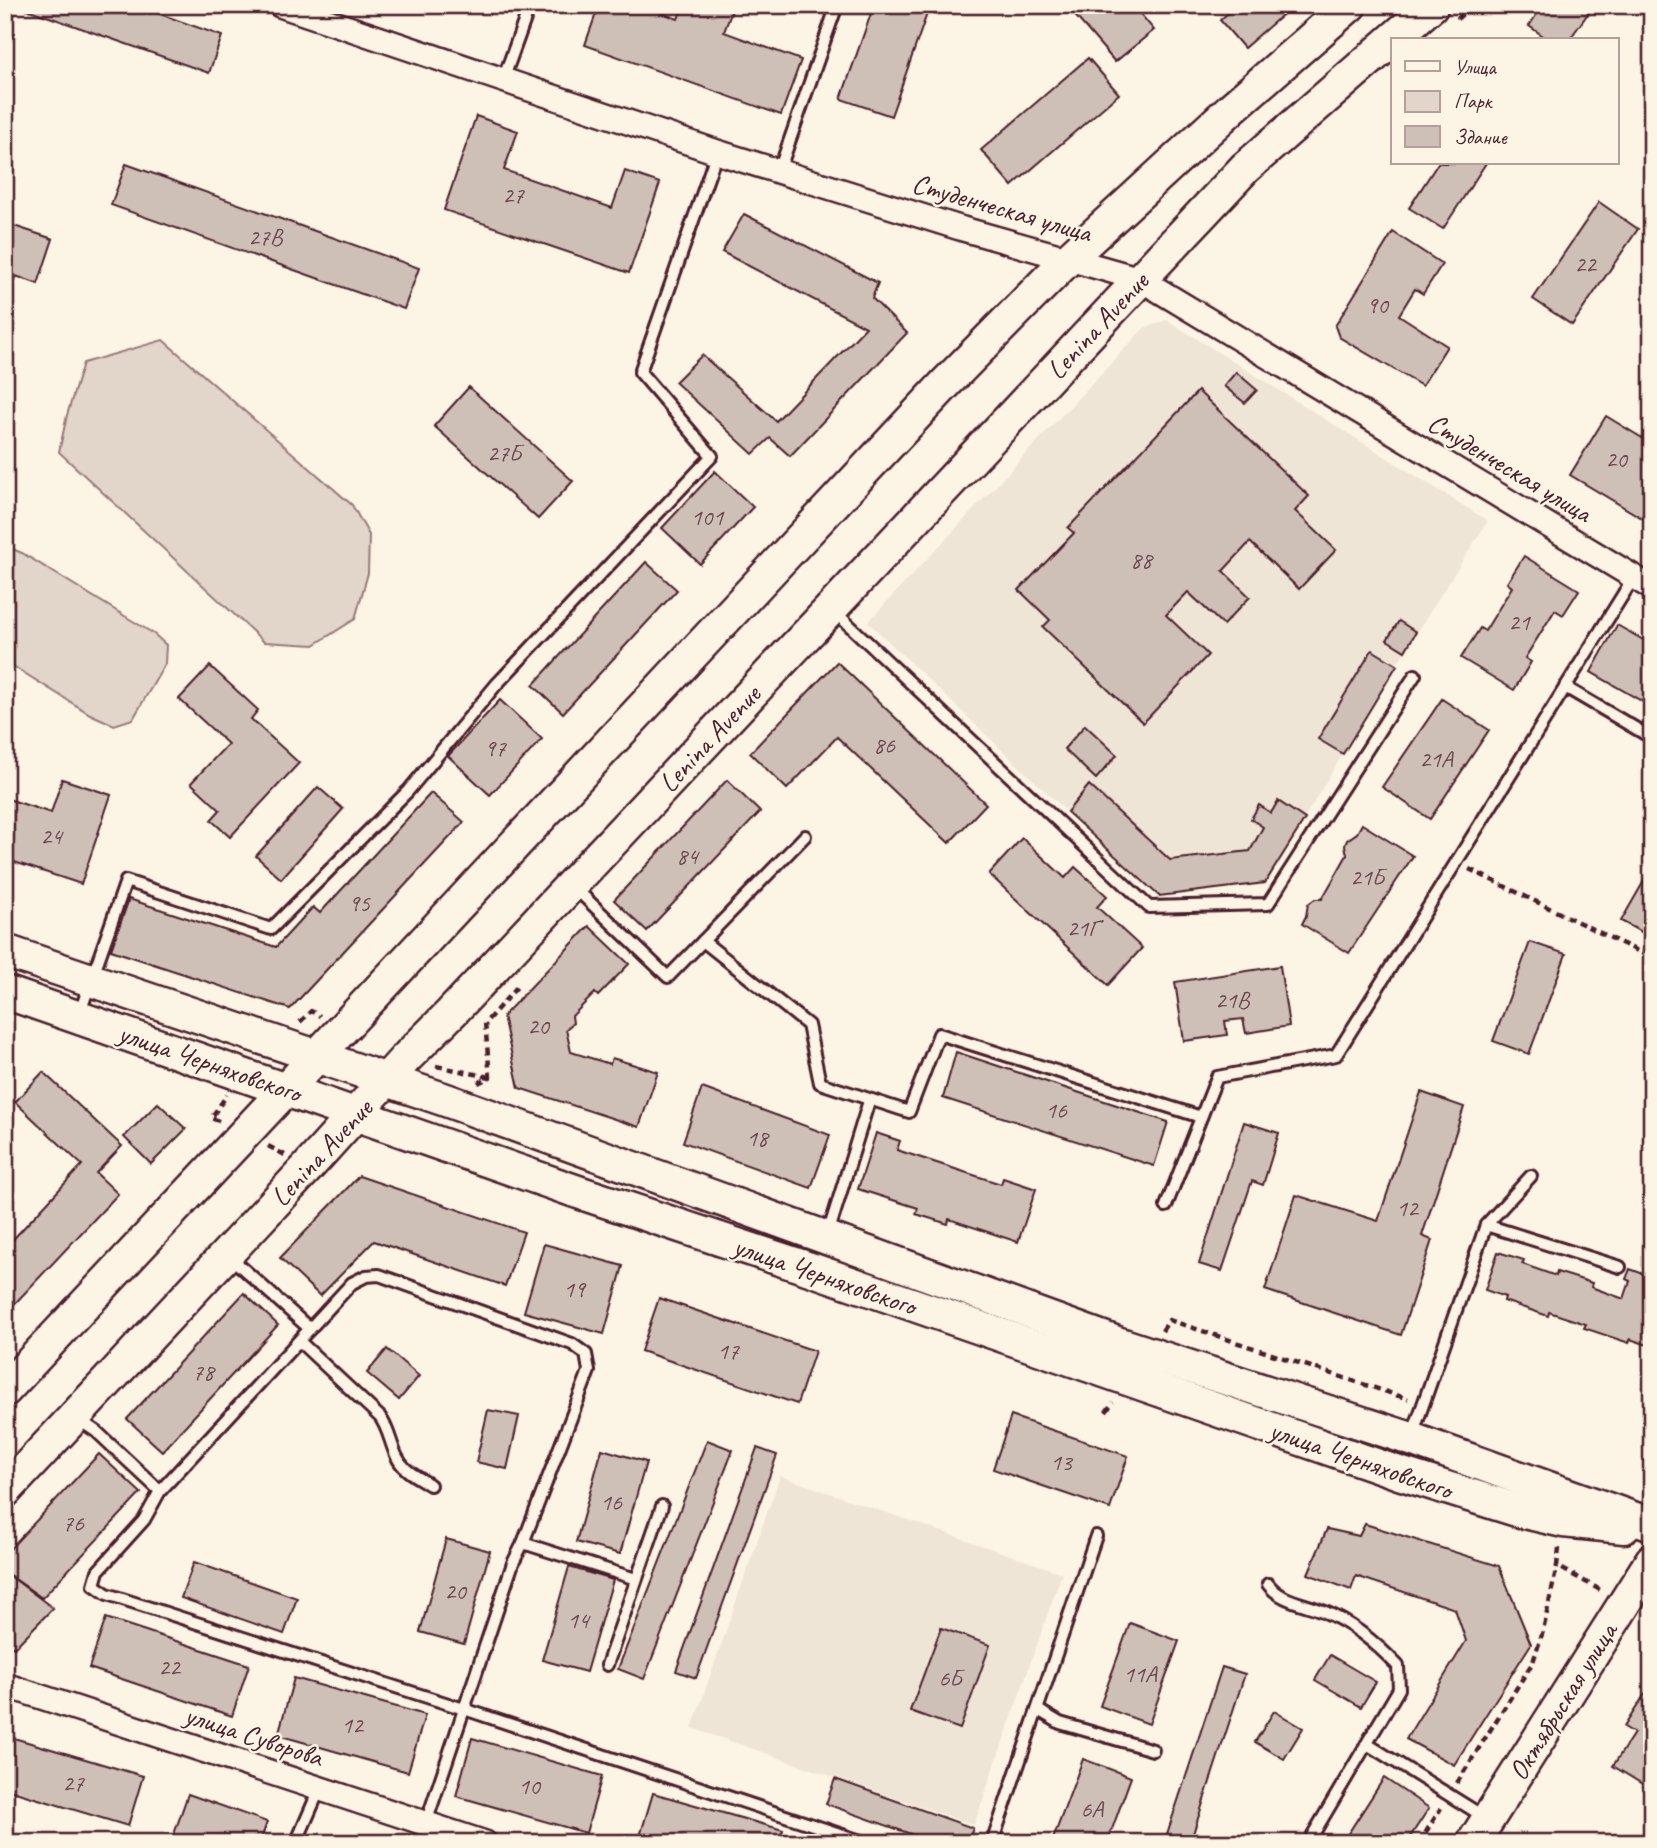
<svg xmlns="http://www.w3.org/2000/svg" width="1657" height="1848" font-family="Caveat,sans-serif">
<rect width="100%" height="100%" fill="#fcf5e5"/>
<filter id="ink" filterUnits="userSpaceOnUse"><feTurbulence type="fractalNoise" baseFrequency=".0143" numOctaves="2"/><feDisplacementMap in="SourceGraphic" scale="14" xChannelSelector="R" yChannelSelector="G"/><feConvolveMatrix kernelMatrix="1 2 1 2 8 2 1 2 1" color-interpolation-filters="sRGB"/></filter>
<g filter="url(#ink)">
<g fill="#eee5d7">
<polygon points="1167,320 1488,521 1405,651 1265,883 1159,896 1067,812 868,622 1144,328"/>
<polygon points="780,1476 1062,1573 974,1825 692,1728"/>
</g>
<g fill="#e2d5ca" stroke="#967a7a" stroke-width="2">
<polygon points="163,340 352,505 369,535 368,573 355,619 314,645 264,642 59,452 67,415 83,363"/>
<polygon points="5,546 22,553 154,634 166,645 165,664 133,719 114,725 90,714 5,661"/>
</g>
<g fill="#cfc0b7" stroke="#4a1f2b" stroke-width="2">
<polygon points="15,5 135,5 222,36 209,73"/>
<polygon points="599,5 641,5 678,19 683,5 734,5 724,32 801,60 781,115 585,45"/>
<polygon points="874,5 930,5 891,116 841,99"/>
<polygon points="1066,5 1133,5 1154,30 1115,62"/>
<polygon points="1237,5 1294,5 1244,48 1220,20"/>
<polygon points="1543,5 1594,5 1569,40 1549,40 1529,26"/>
<polygon points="1088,58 1119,94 1012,186 981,150"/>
<polygon points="476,116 518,131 504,170 612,208 625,171 660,183 629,273 444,210"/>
<polygon points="1438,163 1486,163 1443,229 1409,208"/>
<polygon points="126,164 419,268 404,309 111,205"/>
<polygon points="1599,202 1638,229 1572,325 1533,299"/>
<polygon points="744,214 878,283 872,298 907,333 790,456 770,438 753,454 675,382 702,355 776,421 866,327 722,252"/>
<polygon points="5,223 53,239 38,284 16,276 5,308"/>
<polygon points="1393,232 1442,264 1423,294 1415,289 1399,315 1447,346 1422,386 1339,337 1335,326"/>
<polygon points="1236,372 1257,390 1245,403 1224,386"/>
<polygon points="469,387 573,481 538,519 434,426"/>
<polygon points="1198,391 1309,496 1295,511 1336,550 1299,589 1250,542 1223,571 1250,597 1223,625 1188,592 1166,615 1208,655 1143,723 1043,627 1050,620 1019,590 1074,533 1068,528"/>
<polygon points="1606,416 1652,444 1652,524 1570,475"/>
<polygon points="715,471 753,507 700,564 662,528"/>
<polygon points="1524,556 1579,590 1563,615 1555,610 1525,658 1531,662 1514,690 1461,658 1480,628 1485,631 1512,587 1507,583"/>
<polygon points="646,562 677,590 563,713 533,685"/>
<polygon points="1399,621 1416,632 1405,651 1387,640"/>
<polygon points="1617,625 1652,645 1652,707 1591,672"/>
<polygon points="1372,650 1397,665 1343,754 1318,739"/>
<polygon points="837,662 986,804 949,843 837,737 787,789 750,753"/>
<polygon points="210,666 258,710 251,719 299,763 230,837 211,820 220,810 191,783 228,744 179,699"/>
<polygon points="1442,699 1489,730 1430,819 1382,787"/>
<polygon points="500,700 542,739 490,795 448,756"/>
<polygon points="1085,725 1117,755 1096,779 1064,749"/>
<polygon points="62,779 111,795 81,884 5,859 5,798 51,813"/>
<polygon points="727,780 760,812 647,931 614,900"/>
<polygon points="1089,785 1170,860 1250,851 1263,827 1251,819 1259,805 1271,813 1278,801 1305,819 1265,883 1159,896 1067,812"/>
<polygon points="318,787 343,809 281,879 256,856"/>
<polygon points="431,793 464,822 290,1009 111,950 129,899 276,947 313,907 320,913"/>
<polygon points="1362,824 1413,856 1349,953 1302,924 1306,916 1308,904 1315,899 1322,899 1347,855 1345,845 1347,840 1357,833"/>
<polygon points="1022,838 1065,878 1075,867 1107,896 1097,907 1142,948 1108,985 989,874"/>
<polygon points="1652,867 1652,938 1621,921"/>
<polygon points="589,926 629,964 598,996 595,993 572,1016 573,1023 566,1029 571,1052 610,1064 612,1058 658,1072 639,1127 519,1088 503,1016"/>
<polygon points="1530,942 1566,954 1529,1054 1493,1041"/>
<polygon points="1280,966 1289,1026 1246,1033 1243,1019 1225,1021 1227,1035 1184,1041 1175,982"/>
<polygon points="956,1052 1168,1122 1154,1166 943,1098"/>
<polygon points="43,1072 122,1146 96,1173 118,1194 5,1314 5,1248 82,1165 15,1102"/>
<polygon points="702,1088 830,1135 811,1188 683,1142"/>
<polygon points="1421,1092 1464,1107 1422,1236 1432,1240 1401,1335 1265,1290 1296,1195 1378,1221"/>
<polygon points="158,1103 186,1129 151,1164 124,1137"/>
<polygon points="1244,1122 1279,1133 1263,1185 1252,1181 1222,1271 1199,1264"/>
<polygon points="876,1133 900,1141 897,1150 1001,1184 1003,1178 1036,1189 1018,1242 949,1219 948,1224 916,1214 918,1208 858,1189"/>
<polygon points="359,1176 524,1232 505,1286 374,1241 320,1296 280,1258"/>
<polygon points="544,1244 623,1266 604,1334 524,1312"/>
<polygon points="1498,1252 1524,1260 1522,1264 1556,1276 1557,1272 1592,1283 1591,1287 1624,1299 1630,1281 1626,1279 1630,1269 1649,1276 1652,1268 1651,1346 1630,1339 1629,1343 1584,1328 1586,1324 1549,1312 1548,1316 1504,1301 1505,1297 1485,1290"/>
<polygon points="244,1293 278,1325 162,1451 127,1419"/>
<polygon points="659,1298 815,1351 797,1404 641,1351"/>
<polygon points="387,1349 419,1376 399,1400 367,1373"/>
<polygon points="488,1410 519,1416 507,1469 476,1462"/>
<polygon points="1011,1416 1128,1456 1110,1509 993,1469"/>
<polygon points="707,1440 733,1450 644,1679 618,1669"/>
<polygon points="757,1448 777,1455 696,1678 676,1671"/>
<polygon points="602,1449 646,1462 620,1554 576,1542"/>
<polygon points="99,1454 141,1493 42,1598 5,1572 5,1554"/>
<polygon points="1365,1524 1499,1566 1531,1644 1454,1765 1406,1739 1466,1641 1455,1609 1356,1576 1351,1590 1308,1574 1327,1529 1359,1536"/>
<polygon points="446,1539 490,1551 464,1644 420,1632"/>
<polygon points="194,1562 297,1598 284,1634 181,1598"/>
<polygon points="569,1567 613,1580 586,1672 542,1660"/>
<polygon points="10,1576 53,1608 14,1648 5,1640 5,1581"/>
<polygon points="106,1618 249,1665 232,1716 89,1668"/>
<polygon points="1130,1623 1179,1641 1149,1724 1100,1706"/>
<polygon points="941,1628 990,1645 960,1729 910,1711"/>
<polygon points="1330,1655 1376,1682 1361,1707 1315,1680"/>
<polygon points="1222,1667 1245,1674 1190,1843 1164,1843"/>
<polygon points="294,1678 425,1715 408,1772 278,1735"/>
<polygon points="1652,1683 1652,1790 1613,1766 1634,1733 1624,1727"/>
<polygon points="1274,1711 1303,1728 1284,1759 1255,1742"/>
<polygon points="7,1736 143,1776 128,1826 5,1789 5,1743"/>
<polygon points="472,1738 602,1776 586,1833 456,1796"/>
<polygon points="1083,1759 1131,1777 1107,1843 1054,1843 1052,1842"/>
<polygon points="1384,1778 1429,1808 1406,1843 1342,1843"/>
<polygon points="835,1779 973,1828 968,1843 936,1843 826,1804"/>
<polygon points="653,1793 783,1830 779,1843 638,1843"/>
<polygon points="188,1794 267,1822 260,1843 171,1843"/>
</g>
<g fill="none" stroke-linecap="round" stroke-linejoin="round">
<g stroke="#4a1f2b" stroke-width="16">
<g id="lane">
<polyline points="503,80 530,5"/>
<polyline points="779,171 837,5"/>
<polyline points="833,610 1149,907 1268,904 1415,675"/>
<polyline points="1565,687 1652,738"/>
<polyline points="574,887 668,977 805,836"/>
<polyline points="703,941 808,1025 820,1083 909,1112 939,1034 1201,1117"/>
<polyline points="79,1015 126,881 271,929 408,791 496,685 712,456 640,372 717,152"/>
<polyline points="1166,1206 1217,1077 1336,1055 1634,577"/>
<polyline points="1486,1225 1620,1267"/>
<polyline points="828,1234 869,1101"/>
<polyline points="229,1256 310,1329"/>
<path d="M299 1341 380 1417C392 1433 391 1456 406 1469 412 1475 423 1480 430 1485"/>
<polyline points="78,1419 97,1432 160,1491"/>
<polyline points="1412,1436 1486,1225 1531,1176"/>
<polyline points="523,1543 636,1579"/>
<path d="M1268 1584C1281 1602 1305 1603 1325 1612 1352 1623 1378 1645 1398 1666L1399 1689 1308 1843"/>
<polyline points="607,1665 662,1506"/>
<polyline points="1038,1710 1060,1723 1153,1750"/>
<polyline points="1367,1744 1486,1818"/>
<polyline points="426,1823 513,1563 523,1543 589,1371 586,1354 572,1344 379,1275 366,1276 352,1283 160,1491 144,1520 98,1571 94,1585 107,1594 464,1709 867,1843"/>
<polyline points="296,1843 320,1788"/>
<polyline points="992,1843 1096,1536"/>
</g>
</g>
<g stroke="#4a1f2b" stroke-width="28">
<g id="street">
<polyline points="280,5 717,152 963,229 1140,279 1652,588"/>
<polyline points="5,1685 485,1843"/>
</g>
</g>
<g stroke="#4a1f2b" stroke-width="37">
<g id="secondary">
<polyline points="5,951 446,1100 1117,1343 1411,1439 1652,1525"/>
<polyline points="5,992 578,1192 816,1271 1399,1473 1520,1511 1563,1521 1624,1527"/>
<polyline points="5,1390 947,382 1068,259 1233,107 1350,5"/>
<polyline points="5,1491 307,1168 405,1059 451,1013 1245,168 1432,5"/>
<polyline points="1473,1843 1652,1560"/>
</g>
</g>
<g stroke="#4a1f2b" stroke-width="4.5" stroke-dasharray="7 5" stroke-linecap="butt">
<polyline points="1457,19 1473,5"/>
<polyline points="1469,869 1652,958"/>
<polyline points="300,1022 311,1011 320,1016"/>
<polyline points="436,1066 490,1077"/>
<polyline points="478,1083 490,1077 485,1023 517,987"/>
<polyline points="219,1121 211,1118 227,1095"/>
<polyline points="268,1146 285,1155"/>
<polyline points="1162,1331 1169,1320 1408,1399"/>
<polyline points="1106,1412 1113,1402"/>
<polyline points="1559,1548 1557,1566 1604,1592"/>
<polyline points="1457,1783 1533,1662 1543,1631 1557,1566"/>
<polyline points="1419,1843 1441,1808"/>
</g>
<use href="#lane" stroke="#fcf5e5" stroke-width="10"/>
<use href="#street" stroke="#fcf5e5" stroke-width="23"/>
<use href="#secondary" stroke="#fcf5e5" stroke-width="32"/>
</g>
</g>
<g text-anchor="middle" stroke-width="5" stroke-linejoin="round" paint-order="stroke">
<g font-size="24" fill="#6b474e">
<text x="513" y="203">27</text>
<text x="265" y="245">27В</text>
<text x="1585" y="272">22</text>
<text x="1377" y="313">90</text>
<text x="504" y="461">27Б</text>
<text x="1616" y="467">20</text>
<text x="707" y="525">101</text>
<text x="1141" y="568">88</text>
<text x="1519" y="630">21</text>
<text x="884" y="753">86</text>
<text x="495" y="756">97</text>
<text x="1436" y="767">21А</text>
<text x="51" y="844">24</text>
<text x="687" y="864">84</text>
<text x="1367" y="885">21Б</text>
<text x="359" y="911">95</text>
<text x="1083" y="936">21Г</text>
<text x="1232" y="1008">21В</text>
<text x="538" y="1034">20</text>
<text x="1056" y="1118">16</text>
<text x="757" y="1146">18</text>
<text x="1407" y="1216">12</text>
<text x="574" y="1297">19</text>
<text x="728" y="1359">17</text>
<text x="203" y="1380">78</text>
<text x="1061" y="1470">13</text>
<text x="611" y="1510">16</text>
<text x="73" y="1531">76</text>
<text x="455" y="1599">20</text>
<text x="578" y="1628">14</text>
<text x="169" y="1675">22</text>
<text x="1140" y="1682">11А</text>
<text x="950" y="1686">6Б</text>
<text x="352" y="1733">12</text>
<text x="73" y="1791">27</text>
<text x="529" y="1794">10</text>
<text x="1092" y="1817">6А</text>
</g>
<g font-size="28" fill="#4a1f2b" stroke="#fcf5e5">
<text transform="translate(1002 207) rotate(16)" y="10">Студенческая улица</text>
<text transform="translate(1097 325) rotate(-47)" y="10">Lenina Avenue</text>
<text transform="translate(1510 467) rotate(31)" y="10">Студенческая улица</text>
<text transform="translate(709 738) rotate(-47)" y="10">Lenina Avenue</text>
<text transform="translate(210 1062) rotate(19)" y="10">улица Черняховского</text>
<text transform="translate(321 1152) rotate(-47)" y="10">Lenina Avenue</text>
<text transform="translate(825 1275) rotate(19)" y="10">улица Черняховского</text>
<text transform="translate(1361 1459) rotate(19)" y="10">улица Черняховского</text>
<text transform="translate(1562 1701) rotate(-58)" y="10">Октябрьская улица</text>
<text transform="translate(254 1735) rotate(18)" y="10">улица Суворова</text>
</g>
</g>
<rect width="1657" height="1848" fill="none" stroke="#fcf5e5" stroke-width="28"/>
<rect x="14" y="14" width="1629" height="1820" fill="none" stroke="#4a1f2b" stroke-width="2.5" filter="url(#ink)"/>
<rect x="1391" y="38" width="228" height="126" fill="#fcf5e5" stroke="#b59f9b" stroke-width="2"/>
<rect x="1405" y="61" width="35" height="10" fill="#fcf5e5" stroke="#b59f9b" stroke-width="2"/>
<text x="1454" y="74" font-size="21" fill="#4a1f2b">Улица</text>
<rect x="1405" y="91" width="35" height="21" fill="#e2d5ca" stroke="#b59f9b" stroke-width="2"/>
<text x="1454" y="108" font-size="21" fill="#4a1f2b">Парк</text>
<rect x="1405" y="126" width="35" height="21" fill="#cfc0b7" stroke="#b59f9b" stroke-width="2"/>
<text x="1454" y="144" font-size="21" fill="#4a1f2b">Здание</text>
</svg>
